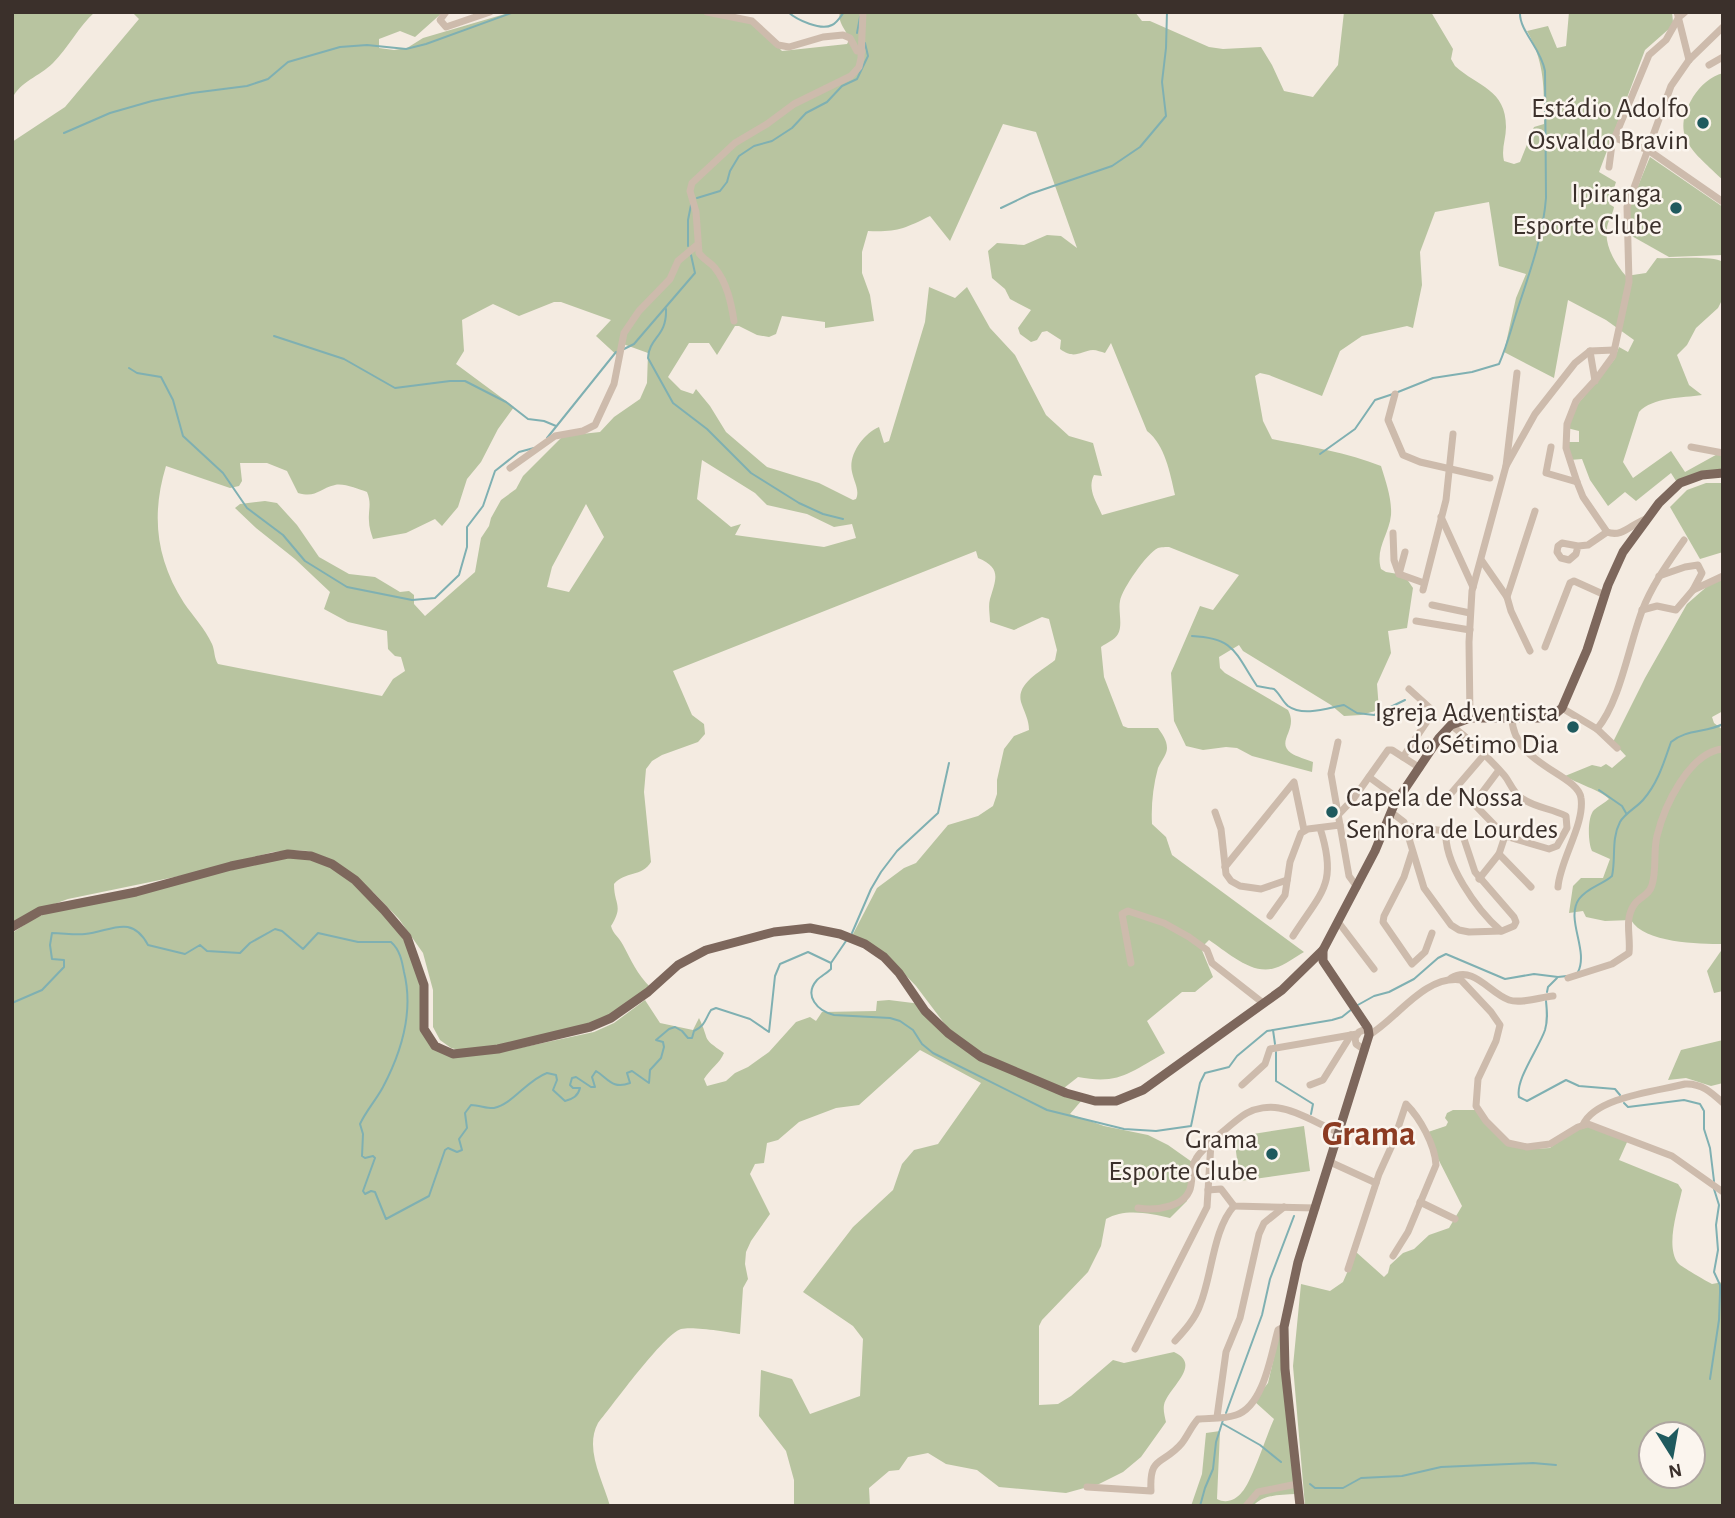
<svg xmlns="http://www.w3.org/2000/svg" width="1735" height="1518" font-family="'Alegreya Sans',sans-serif">
<rect width="100%" height="100%" fill="#f4ebe1"/>
<g fill="#b8c4a0" fill-rule="evenodd">
<path d="M12 12H95C79 26 68 48 53 63 39 77 20 81 12 99Z"/>
<path d="M132 12H443L415 37 400 31 379 39V48L394 50 407 48 423 38 512 12H703C745 17 753 21 782 51L847 44 849 40C847 30 837 23 840 12H1135L1142 21H1150L1209 47 1223 49 1261 47 1272 65 1284 91 1313 97 1338 65 1344 12H1431L1453 49 1451 59 1455 66C1478 87 1506 89 1506 127 1506 139 1501 149 1504 161L1514 164 1520 162 1534 127 1544 124C1544 88 1545 63 1527 31L1548 26 1557 48 1566 46 1569 12H1672L1673 22 1670 28 1645 50 1599 172 1616 182 1609 204 1614 207C1613 214 1607 222 1607 229 1604 245 1616 265 1626 276L1646 273 1657 258C1674 259 1711 255 1723 262V298L1718 308 1696 328 1687 345 1677 355 1689 385 1702 395C1682 398 1653 397 1639 412L1623 462 1633 478 1671 451 1685 472 1723 451V473L1678 484 1671 473 1636 501 1625 492 1608 506 1590 480 1582 459 1570 460 1566 442H1579V431L1567 428 1577 405 1614 360 1619 347 1628 352 1634 340 1606 320 1568 300 1554 378 1504 352 1516 298 1526 274 1499 266 1489 202 1435 212 1420 252 1422 285 1413 328 1407 326 1362 336 1340 351 1322 396 1269 375 1260 373 1255 376 1263 421 1272 439C1307 446 1349 453 1381 466 1386 482 1392 499 1391 515 1389 535 1375 548 1381 569L1386 572 1404 575 1413 588 1407 628 1388 631 1391 653 1377 684 1379 710 1361 715 1344 716 1331 705 1243 651 1239 645 1219 657 1220 668 1225 673 1288 710C1299 730 1275 741 1291 753 1297 757 1306 759 1313 762L1312 772 1252 756 1237 748 1226 747 1203 750 1186 746 1174 721 1171 673 1200 606 1213 610 1239 575 1169 547C1167 547 1160 547 1158 548 1147 553 1122 589 1120 601 1118 611 1123 625 1118 634 1115 640 1106 643 1101 647L1104 677 1123 726 1128 728H1158C1162 734 1167 740 1167 748 1167 755 1161 761 1158 768 1153 786 1151 806 1152 824L1166 837 1172 855 1304 952C1295 957 1285 965 1275 968 1252 976 1226 951 1209 940L1201 948 1213 977 1195 992H1182L1147 1021 1165 1053C1130 1072 1120 1085 1078 1077L1064 1088 979 1052 947 1027 916 986 892 961 852 936 877 888 904 868 916 863 948 825 978 816 993 806 997 794V780L1004 749 1014 736 1029 730C1029 719 1024 712 1021 702 1016 683 1042 671 1055 660L1057 650 1049 619 1042 617 1014 630 990 622C990 615 988 606 990 599 996 579 1002 568 978 558L976 551 673 671 692 715 704 724 705 734 698 742 662 755 652 761 646 769 644 792 651 862C642 877 625 871 614 884 614 905 624 905 611 926 613 934 619 937 623 945 631 960 637 974 650 987L598 1023 495 1046 459 1050 451 1048 440 1040 433 1027V990L423 953 399 919 373 892 334 861 308 851 294 850 273 852 194 873 68 899 32 912 12 925V142L65 107 139 19ZM1003 124 1036 132 1077 248 1061 236 1047 235 1024 245 997 243 988 251 992 278 1005 289 1010 299 1031 310 1018 328 1020 334 1031 342 1037 340 1042 332 1047 331 1061 340 1060 349C1075 360 1080 351 1093 350 1097 350 1101 352 1105 353L1111 343 1147 431C1165 445 1170 473 1175 495L1102 515C1096 501 1087 489 1094 475L1102 476 1093 443 1069 436 1046 415 1015 355 990 328 967 287 955 298 929 287 925 322 889 441 884 443 879 427C863 434 848 455 852 472 854 482 860 490 856 499L853 500 819 483 767 467 726 432 710 406 696 389 693 394 681 390 668 377 689 343H709L717 355 735 326H739L757 335 769 337 776 334 782 316 825 322V328L874 321 870 295 862 273V252L868 231C897 232 904 229 930 216L950 241ZM554 302H561L611 320 596 336 621 359 623 344 648 353 647 383 640 399 614 417 600 432 563 436 523 476 516 489 501 500 491 518 489 526 481 538 475 572 425 616 414 604V595L409 591 400 592 375 577 349 574 319 557 297 525 277 503 265 501 240 504 235 508 256 528 295 559 330 592 324 609 348 622 387 631 388 649 395 656 401 657 405 671 393 679 382 696 218 664C214 658 215 651 212 644 205 629 193 616 184 603 156 559 151 515 166 466L230 488 239 486 242 481 240 463H267L287 471 298 493C317 498 318 489 335 485 344 483 358 489 367 492 372 504 368 510 369 521 369 527 371 533 373 539L406 533 435 519 442 526 458 507 467 479 481 462 498 429 514 407 456 364 464 351 462 320 493 304 519 316ZM702 460 755 493 767 505 807 514 834 527 852 524 856 538 824 547 735 535 741 524 731 527 697 499ZM586 504 604 537 569 592 547 587 552 567Z"/>
<path d="M1723 73V180C1694 152 1669 137 1693 97 1700 86 1711 76 1723 73Z"/>
<polygon points="1650,157 1723,207 1723,255 1669,257 1630,235 1628,210"/>
<polygon points="1706,483 1723,483 1723,552 1700,559 1670,507 1687,490"/>
<path d="M1723 578V711L1712 717 1714 723 1723 730V944C1699 944 1644 943 1631 920L1605 921 1586 917 1583 911 1569 913 1573 886 1581 878H1603L1610 859 1592 851C1588 843 1587 817 1594 810 1598 806 1605 803 1609 799 1602 791 1576 783 1565 776L1592 765 1601 767 1606 764 1612 768 1626 756 1613 742 1645 678 1687 604 1711 583Z"/>
<path d="M287 857 306 858 330 867 351 882 389 918 419 963 424 1021 434 1043 459 1057 496 1053 594 1032 614 1023 645 1000 660 1023 693 1030 699 1018C711 1043 700 1036 724 1053 720 1063 710 1069 704 1079L707 1086 726 1081 735 1073 748 1067 769 1052 796 1022 810 1017 816 1021 822 1012 876 1011 877 1001 889 1000 921 1004 948 1038 976 1058 1082 1100 1070 1114 1104 1126 1148 1135 1168 1145 1192 1162 1187 1201 1170 1218C1150 1213 1124 1208 1106 1219L1101 1246 1088 1272 1042 1320 1039 1326V1405L1058 1404 1071 1396 1113 1360 1124 1363 1174 1352C1203 1365 1168 1388 1164 1405 1163 1411 1165 1417 1166 1422L1141 1457 1123 1472 1099 1484 1066 1493 999 1487 977 1470 946 1464 928 1453 908 1457 899 1470 889 1471 869 1488 870 1506H798L794 1504V1480L786 1451 759 1416 761 1370 792 1379 810 1414 860 1396 863 1339 853 1326 803 1292 853 1227 893 1190 902 1164 914 1150 938 1144 981 1083 920 1050 859 1105 836 1108 799 1122 778 1140 767 1143 764 1163 755 1164 750 1174 770 1214 751 1241 746 1252 745 1264 748 1279 743 1288 740 1334C727 1332 693 1326 681 1329 663 1335 613 1405 598 1423 584 1449 603 1480 610 1506H12V933L35 918 52 911Z"/>
<polygon points="1723,948 1723,991 1714,993 1707,971"/>
<polygon points="1723,1040 1723,1083 1711,1086 1686,1078 1668,1080 1681,1050"/>
<path d="M1453 1110H1477L1511 1146 1533 1149 1550 1148 1586 1120 1628 1140 1619 1160 1678 1184 1682 1190C1678 1209 1665 1246 1678 1263 1680 1266 1706 1281 1712 1284L1723 1282V1506H1305L1293 1366 1301 1284 1330 1291 1343 1282 1356 1252 1384 1277 1388 1273 1390 1265 1403 1253 1414 1249 1429 1235 1449 1228 1462 1206 1425 1133 1446 1126 1448 1122 1445 1118 1447 1113ZM1651 1434H1693V1476H1651Z"/>
<polygon points="1304,1126 1310,1171 1240,1181 1234,1137"/>
<path d="M1282 1323 1296 1494C1281 1495 1263 1494 1253 1506H1191L1202 1474 1206 1433 1220 1431 1217 1499C1226 1504 1236 1500 1242 1492 1251 1484 1267 1434 1274 1419L1254 1401 1268 1383Z"/>
</g>
<g fill="none" stroke-linecap="round" stroke-linejoin="round">
<g stroke="#7fb0b2" stroke-width="2">
<path d="M788 12C797 20 821 31 832 25 837 23 841 16 844 12"/>
<polyline points="857,33 860,17"/>
<polyline points="64,133 110,113 152,101 192,93 247,86 268,79 288,62 340,47 367,45 406,49 426,44 514,12"/>
<polyline points="697,198 720,191 727,182 730,171 739,156 754,146 772,141 792,128 806,113 827,102 842,86 857,79 868,56 865,43"/>
<polyline points="1001,208 1030,194 1112,166 1140,147 1166,116 1162,82 1166,48 1167,12"/>
<polyline points="688,246 688,220 691,205"/>
<path d="M666 309C667 337 649 337 648 358L673 403 707 429 751 473 799 503 823 514 843 519"/>
<polyline points="274,336 344,359 395,388 450,381 465,381 506,402 528,419 544,421 556,426"/>
<polyline points="624,349 634,344 695,273 691,255"/>
<polyline points="129,368 137,373 161,377 173,400 183,436 223,473 247,508 283,535 305,561 347,587 412,600 435,598 459,575 467,547 467,527 483,506 495,471 519,452 534,448"/>
<path d="M1398 392 1433 378 1472 372 1499 364C1507 346 1511 329 1517 311 1529 274 1543 237 1546 198L1545 71C1541 48 1519 31 1520 12"/>
<polyline points="547,438 616,352"/>
<polyline points="1320,454 1355,429 1375,400 1393,394"/>
<path d="M1192 636C1235 638 1235 653 1257 686L1274 689C1280 694 1282 701 1288 706 1303 717 1328 708 1344 705L1357 713 1374 715 1405 700"/>
<polyline points="1599,790 1622,806 1626,813"/>
<polyline points="852,933 871,889 881,872 897,851 938,813 949,763"/>
<path d="M846 941 831 963V969C827 973 821 976 817 980 803 996 818 1011 834 1015L890 1018 900 1021 913 1030 922 1044 933 1053 1047 1110 1124 1129 1156 1131 1191 1126 1200 1083 1205 1073 1229 1067 1237 1056 1267 1031 1332 1020 1342 1017 1352 1009"/>
<path d="M1578 972C1589 950 1565 919 1579 899 1588 887 1602 885 1612 876 1616 858 1611 839 1620 822 1625 813 1636 808 1643 800 1658 783 1664 762 1671 742 1686 729 1706 733 1723 724"/>
<polyline points="1547,992 1548,987 1557,978"/>
<path d="M1546 1001C1547 1011 1548 1020 1545 1030 1539 1048 1515 1080 1519 1097L1527 1101 1566 1080 1579 1086 1615 1089 1620 1095"/>
<path d="M12 1003 42 990 64 967V960L52 959 50 945 52 933C63 933 74 935 85 934 110 932 131 913 148 945L185 954 200 945 207 951 240 953 250 943 275 929 282 931 303 949 318 933 358 942H391C400 950 402 961 404 972 414 1012 402 1051 383 1087 376 1100 366 1111 360 1124L363 1134 362 1156 365 1158 373 1156 375 1158 363 1191 365 1194 371 1191 375 1192 386 1219 429 1196 445 1150 448 1148 457 1152 462 1150 459 1139 467 1128 465 1113 471 1105C479 1105 488 1109 494 1108 513 1104 527 1080 547 1073L556 1075 557 1080 553 1090 565 1101C573 1099 578 1096 580 1088H573L570 1085 572 1078 576 1077 591 1087H595L592 1077 596 1071C608 1078 612 1090 630 1083L627 1073 632 1071 649 1083 650 1070 661 1058 664 1047 663 1042 656 1040 669 1029 675 1027 682 1031 688 1038H692L694 1031C706 1025 705 1019 711 1010L716 1008 750 1019 769 1032 775 976 780 964 808 952 831 963"/>
<polyline points="1356,1006 1374,996 1389,992 1414,979 1438,958 1446,954 1505,979 1534,974 1558,977 1567,976"/>
<polyline points="1273,1030 1275,1044"/>
<polyline points="1276,1052 1276,1081 1313,1104 1311,1114"/>
<polyline points="1624,1103 1628,1107 1684,1100 1700,1104 1704,1111 1704,1129 1710,1148 1714,1181"/>
<polyline points="1710,1379 1719,1320 1720,1293 1720,1285 1714,1272 1718,1250 1716,1225 1719,1205 1714,1189"/>
<polyline points="1226,1413 1262,1315 1270,1279 1294,1216"/>
<polyline points="1223,1424 1260,1445 1281,1462"/>
<polyline points="1310,1484 1315,1488 1343,1488 1361,1478 1402,1476 1441,1467 1533,1463 1556,1465"/>
<polyline points="1200,1506 1205,1488 1213,1469 1216,1442 1223,1420"/>
</g>
<g stroke="#cdbbac" stroke-width="7">
<polyline points="446,12 440,20 446,27 490,12"/>
<polyline points="707,12 752,21 778,45 789,47 823,37 843,35 850,38 857,51 862,51"/>
<polyline points="1677,12 1689,60"/>
<polyline points="1709,65 1723,57"/>
<polyline points="1615,138 1648,150 1723,202"/>
<polyline points="1609,167 1612,144 1649,55 1666,40 1679,17 1685,12"/>
<path d="M734 321C731 302 727 283 715 268 710 262 703 259 699 253L696 212 690 191 692 183 735 143 767 124 794 104 851 76 859 67 861 58 863 12"/>
<polyline points="1590,351 1595,381"/>
<polyline points="1395,394 1388,420 1403,455 1420,462 1490,478"/>
<polyline points="1551,447 1546,473 1577,482"/>
<polyline points="1691,447 1723,453"/>
<polyline points="1506,466 1517,373"/>
<polyline points="510,468 555,436 583,431 595,425 614,384 624,333 639,311 670,279 678,261 697,245"/>
<polyline points="1441,517 1473,587"/>
<path d="M1646 519C1632 523 1623 538 1607 532L1583 497 1577 482 1566 448 1567 424 1576 401 1597 378 1613 356 1629 282 1627 207 1671 86 1689 60 1723 27"/>
<polyline points="1393,533 1394,560 1399,574 1424,583"/>
<polyline points="1578,546 1576,554 1569,560 1561,558 1557,552 1558,546 1562,543 1578,546 1588,545 1607,532"/>
<polyline points="1482,561 1507,597 1511,611 1530,651"/>
<polyline points="1399,574 1405,552"/>
<polyline points="1659,576 1685,567 1698,565 1702,573 1693,590"/>
<polyline points="1423,590 1446,500 1453,434"/>
<polyline points="1507,597 1535,511"/>
<polyline points="1432,605 1470,613"/>
<polyline points="1642,610 1657,606 1676,610 1693,590 1723,576"/>
<polyline points="1416,621 1470,630"/>
<polyline points="1545,647 1570,583 1574,581 1605,595"/>
<polyline points="1562,708 1597,729 1617,748"/>
<polyline points="1470,718 1469,642 1472,591 1506,466 1535,414 1575,363 1590,351 1614,350"/>
<path d="M1512 719C1514 765 1578 774 1581 798 1585 824 1560 860 1558 887"/>
<path d="M1451 725C1470 740 1488 757 1504 775 1510 782 1512 791 1520 797 1534 808 1551 808 1566 816L1567 828 1557 846 1549 849 1505 836 1475 805V802L1499 770"/>
<path d="M1597 729C1620 702 1629 645 1642 611 1652 585 1668 563 1684 540"/>
<polyline points="1338,742 1331,774 1349,876 1357,887"/>
<polyline points="1403,757 1432,714 1430,708 1409,689"/>
<polyline points="1369,777 1399,799"/>
<polyline points="1448,797 1484,755"/>
<polyline points="1215,812 1221,829 1226,874 1231,881 1240,886 1261,889 1287,880"/>
<polyline points="1391,812 1404,822 1424,888 1451,925 1459,930 1469,932 1502,931 1514,926 1516,922 1514,917 1475,872 1462,833 1405,826"/>
<polyline points="1338,815 1354,798 1388,750 1392,750 1420,768"/>
<path d="M1446 830C1443 863 1477 910 1501 931"/>
<polyline points="1412,852 1404,877 1384,916 1383,922 1412,964 1425,952 1432,933"/>
<polyline points="1499,854 1531,887"/>
<polyline points="1225,867 1294,782 1304,830"/>
<polyline points="1479,879 1499,854 1505,836"/>
<polyline points="1270,916 1285,895 1290,862 1301,833 1308,829 1340,825"/>
<polyline points="1339,923 1374,969"/>
<path d="M1293 936C1322 891 1338 884 1320 828"/>
<polyline points="1131,963 1122,914 1128,911 1164,923 1189,937 1207,950 1212,963 1263,1003"/>
<path d="M1451 978C1474 965 1489 993 1509 1000 1521 1004 1541 997 1553 996"/>
<path d="M1568 978 1612 964 1629 953C1631 936 1624 920 1634 905 1640 896 1649 896 1652 885 1657 869 1653 852 1657 836 1664 807 1689 752 1723 749"/>
<path d="M1369 1035C1397 1019 1424 975 1461 980L1491 1012 1500 1025 1496 1041 1478 1079 1476 1106 1486 1121 1508 1143 1527 1147 1550 1144 1578 1127 1588 1124 1672 1156 1723 1192"/>
<polyline points="1365,1050 1356,1044 1355,1038 1359,1032 1368,1028"/>
<polyline points="1242,1085 1265,1064 1270,1049 1357,1034"/>
<polyline points="1310,1085 1323,1080 1351,1035"/>
<path d="M1583 1125C1595 1097 1658 1091 1685 1084 1701 1083 1711 1092 1723 1103"/>
<polyline points="1330,1162 1376,1183"/>
<polyline points="1208,1190 1221,1189 1234,1206 1316,1208"/>
<polyline points="1420,1202 1455,1219"/>
<path d="M1138 1208C1156 1211 1188 1207 1191 1185 1193 1175 1190 1168 1196 1159 1200 1150 1238 1118 1247 1113 1256 1108 1269 1106 1279 1108 1299 1111 1320 1125 1338 1132"/>
<path d="M1348 1269 1379 1174 1393 1143 1406 1104C1420 1118 1435 1145 1436 1165L1408 1232 1393 1256"/>
<path d="M1175 1341C1185 1330 1195 1319 1200 1305 1212 1276 1213 1229 1234 1206"/>
<polyline points="1135,1349 1207,1207 1211,1143"/>
<polyline points="1217,1417 1226,1352 1240,1318 1259,1234 1264,1223 1284,1207"/>
<path d="M1087 1487 1151 1491C1149 1454 1163 1466 1182 1443 1188 1435 1191 1427 1198 1419 1210 1418 1225 1419 1236 1415 1264 1406 1271 1354 1278 1330L1284 1327"/>
<polyline points="1246,1506 1258,1492 1297,1484"/>
</g>
<g stroke="#7d675c" stroke-width="9">
<polyline points="12,927 40,911 136,892 231,866 288,854 311,856 332,864 355,880 384,910 407,937 424,985 424,1029 435,1046 453,1054 498,1049 590,1027 611,1018 648,992 678,965 706,950 774,932 810,928 840,934 865,944 884,957 899,973 925,1011 948,1033 981,1057 1066,1093 1095,1101 1116,1101 1143,1090 1282,990 1323,950 1375,851 1394,805 1439,738 1451,725 1470,718 1544,718 1554,715 1562,708 1587,650 1608,585 1623,552 1659,503 1680,483 1702,475 1723,473"/>
<polyline points="1300,1506 1285,1369 1284,1327 1298,1262 1369,1035 1368,1028 1323,961 1323,950"/>
</g>
</g>
<g fill="#1f5a5e" stroke="#fbf5ee" stroke-width="2.5">
<circle cx="1703" cy="123" r="7"/>
<circle cx="1676" cy="208" r="7"/>
<circle cx="1573" cy="727" r="7"/>
<circle cx="1332" cy="812" r="7"/>
<circle cx="1272" cy="1154" r="7"/>
</g>
<g text-anchor="middle" stroke-width="5" stroke-linejoin="round" paint-order="stroke">
<g font-size="28" fill="#3b302b" stroke="#fbf5ee" text-anchor="end">
<text x="1689" y="117">Estádio Adolfo<tspan x="1689" dy="32">Osvaldo Bravin</tspan></text>
<text x="1662" y="202">Ipiranga<tspan x="1662" dy="32">Esporte Clube</tspan></text>
<text x="1559" y="721">Igreja Adventista<tspan x="1559" dy="32">do Sétimo Dia</tspan></text>
<text x="1346" y="806" text-anchor="start">Capela de Nossa<tspan x="1346" dy="32">Senhora de Lourdes</tspan></text>
<text x="1258" y="1148">Grama<tspan x="1258" dy="32">Esporte Clube</tspan></text>
</g>
<g font-size="35" font-weight="bold" fill="#8c3b22" stroke="#fbf5ee">
<text x="1369" y="1145">Grama</text>
</g>
</g>
<rect width="1735" height="1518" fill="none" stroke="#3b302b" stroke-width="28"/>
<g transform="translate(1672 1455) rotate(169)"><circle r="33" fill="#fbf5ee" stroke="#aea6a0" stroke-width="2"/>
<path d="M0-5L12 26L0 18L-12 26Z" fill="#1f5a5e"/>
<text y="-10" font-size="19" font-weight="bold" text-anchor="middle" fill="#3b302b">N</text>
</g>
</svg>
